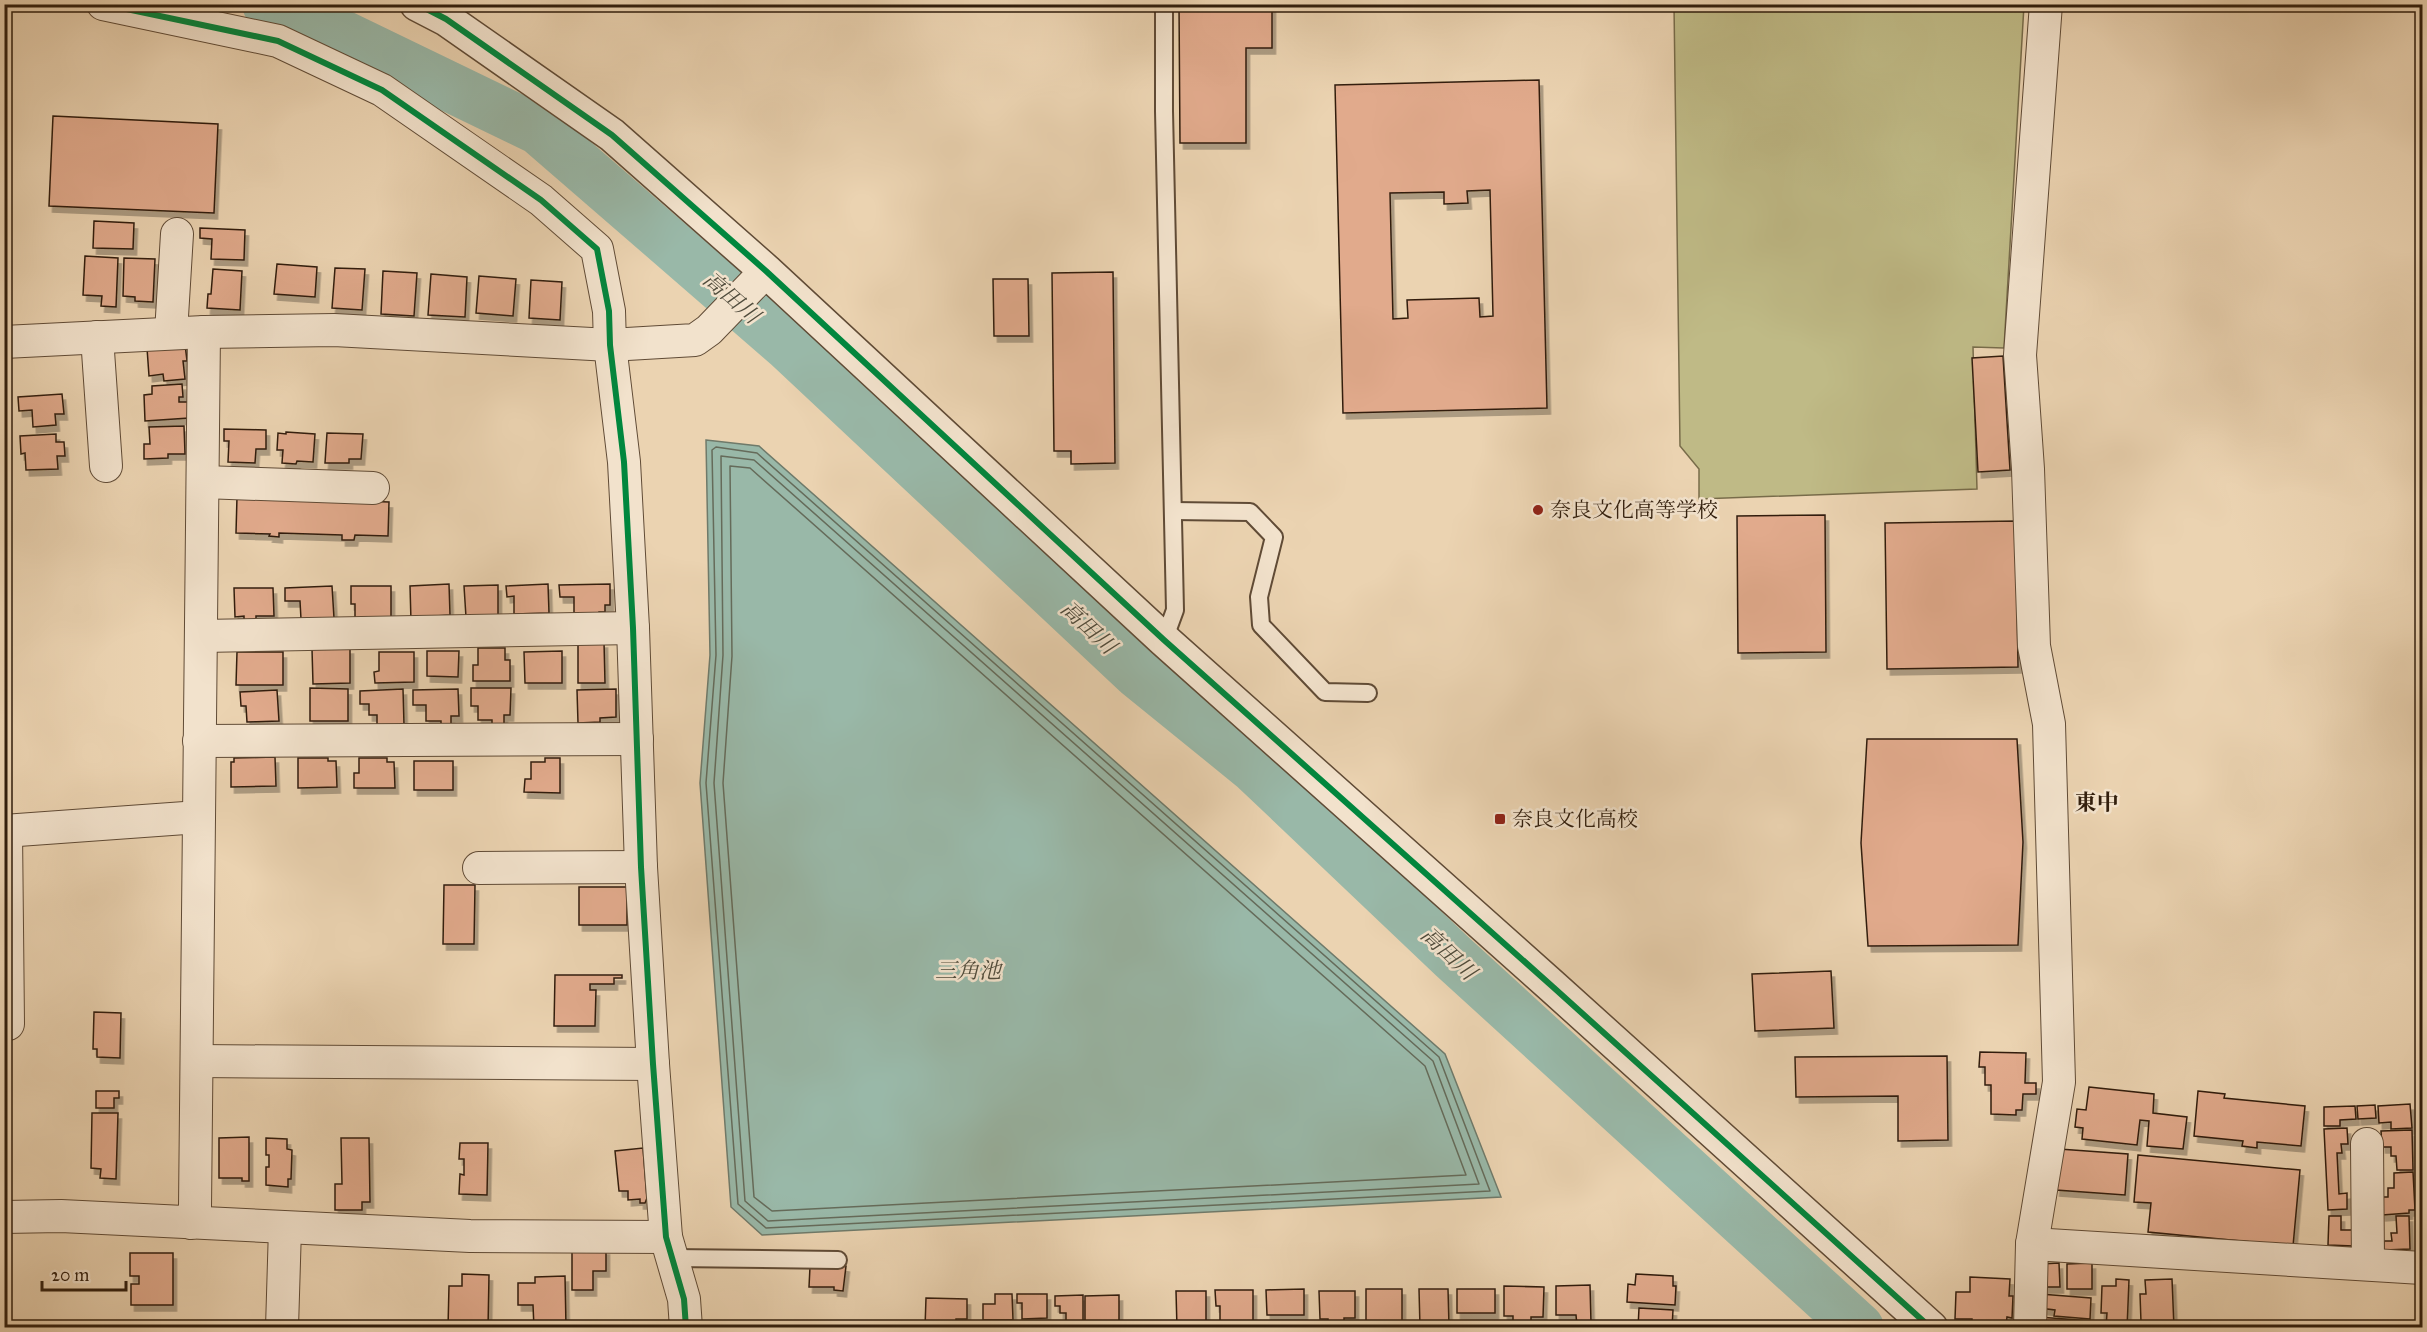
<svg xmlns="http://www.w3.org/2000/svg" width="2427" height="1332" font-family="'IM FELL Great Primer','Noto Serif JP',serif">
<defs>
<filter id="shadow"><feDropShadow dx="3.5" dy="6" stdDeviation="0" flood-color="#0004"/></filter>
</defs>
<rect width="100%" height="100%" fill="#ebd3b1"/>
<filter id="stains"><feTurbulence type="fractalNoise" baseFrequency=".00333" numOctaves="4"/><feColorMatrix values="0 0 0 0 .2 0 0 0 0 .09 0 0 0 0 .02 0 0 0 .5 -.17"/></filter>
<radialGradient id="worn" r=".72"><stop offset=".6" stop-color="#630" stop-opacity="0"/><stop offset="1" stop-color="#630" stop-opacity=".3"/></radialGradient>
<polygon fill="#bfba86" stroke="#786c4a" stroke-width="1.5" points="1674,5 2024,5 2004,348 1973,347 1977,489 1699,499 1699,469 1680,446"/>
<polygon fill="#99b8a8" stroke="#6f7a6a" stroke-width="1.5" points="706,440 759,446 1445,1054 1501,1197 762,1235 731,1207 700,783 710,655"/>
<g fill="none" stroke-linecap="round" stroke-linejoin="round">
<g stroke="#656b5a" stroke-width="1.5">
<polygon points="716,447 757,453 1439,1057 1490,1191 766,1228 738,1204 706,783 716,655 712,450"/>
<polygon points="721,456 754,460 1433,1061 1479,1184 768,1221 745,1201 714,783 723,655"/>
<polygon points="730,466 750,468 1425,1066 1466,1175 772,1211 754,1197 723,783 732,656"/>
</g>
<polyline stroke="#99b8a8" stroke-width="50" points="267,4 295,12 539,130 787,345 1137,673 1254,768 1453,957 1859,1328"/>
</g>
<g fill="#e1aa8c" stroke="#311e0d" stroke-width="1.5" fill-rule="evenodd" filter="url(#shadow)">
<polygon points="1179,4 1272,4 1272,48 1246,48 1246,143 1180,143"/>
<path d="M1539 80 1547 408 1343 413 1335 85ZM1490 190 1493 316 1480 317 1479 298 1407 300 1408 318 1393 319 1390 193 1444 192V204L1468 203 1467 191Z"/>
<polygon points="53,116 218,124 214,213 49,206"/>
<polygon points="94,221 134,223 133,249 93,248"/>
<polygon points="200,228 245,230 244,260 211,259 212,239 200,238"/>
<polygon points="85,256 118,258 116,307 101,306 102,296 83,295"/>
<polygon points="124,258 155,259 153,302 135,301 135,297 123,296"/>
<polygon points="277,264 317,267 315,297 274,294"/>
<polygon points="335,268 365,269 362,310 332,308"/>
<polygon points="213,269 242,271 240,310 207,308 208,294 211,294"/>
<polygon points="383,271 417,273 414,316 381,314"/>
<polygon points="1113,272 1115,463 1071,464 1071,451 1054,451 1052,273"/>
<polygon points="431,274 467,277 465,317 428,315"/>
<polygon points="479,276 516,279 513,316 476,313"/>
<polygon points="993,279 1028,279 1029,336 994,336"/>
<polygon points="531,280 562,282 560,320 529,318"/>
<polygon points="185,344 187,361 183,361 185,379 164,381 163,374 149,376 147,348"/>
<polygon points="2003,356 2010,470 1978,472 1972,358"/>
<polygon points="182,384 183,397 179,397 179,402 188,402 189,418 145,421 144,395 152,394 152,386"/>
<polygon points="62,394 64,414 55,414 56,425 33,427 32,410 19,411 18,397"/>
<polygon points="184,426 185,454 168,454 168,458 144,459 144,444 150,444 149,427"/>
<polygon points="224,429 266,430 266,449 256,449 255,463 228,462 229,441 224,441"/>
<polygon points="286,432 315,434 313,462 297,461 296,464 282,463 283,450 277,450 278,433 286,434"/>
<polygon points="327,433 363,434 361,459 349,459 349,463 325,463"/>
<polygon points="56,434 56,442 64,442 65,456 57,456 58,469 26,470 25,453 21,454 20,436"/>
<polygon points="237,497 389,502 388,536 355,535 354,540 342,540 342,535 279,533 279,537 269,536 270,534 236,533"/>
<polygon points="1825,515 1826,652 1738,653 1737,516"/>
<polygon points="2016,521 2018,667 1887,669 1885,523"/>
<polygon points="449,584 450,615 436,616 436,619 411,621 410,586"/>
<polygon points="548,584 549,613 514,614 514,596 507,597 506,586"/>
<polygon points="610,584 610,605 605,605 605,612 599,612 599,616 574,616 574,597 560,597 559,585"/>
<polygon points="498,585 498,616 466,617 464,586"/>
<polygon points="332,586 334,618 301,619 300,601 285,601 285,588"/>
<polygon points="351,586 391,586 391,619 355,619 355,604 351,604"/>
<polygon points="234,588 273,588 274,616 256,616 256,622 244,622 244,616 235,617"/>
<polygon points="604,642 605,683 578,683 578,643"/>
<polygon points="350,648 350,683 313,684 312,649"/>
<polygon points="478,648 505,648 505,660 510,660 510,681 473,681 473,665 478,665"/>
<polygon points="427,651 459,651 458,677 427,676"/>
<polygon points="562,651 562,683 525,683 524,652"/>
<polygon points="237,652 283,652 283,685 236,685"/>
<polygon points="379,652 414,652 414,682 375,683 374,672 379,671"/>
<polygon points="310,688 348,689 348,721 310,721"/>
<polygon points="471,688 511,688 510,715 504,715 504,724 492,724 492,720 478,720 478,706 471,706"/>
<polygon points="403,689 404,725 377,726 377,715 369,715 369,704 360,704 360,691"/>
<polygon points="458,689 459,716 451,716 451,726 441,726 441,721 426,721 426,705 413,705 413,690"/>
<polygon points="616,689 616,717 600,718 600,722 578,723 577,690"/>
<polygon points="277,690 279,721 247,722 246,706 241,706 240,692"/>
<polygon points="1867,739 2017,739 2023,842 2018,945 1868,946 1861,843"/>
<polygon points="275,757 276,786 231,787 231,762 234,762 234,758"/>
<polygon points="298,758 328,758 328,761 336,761 337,787 298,788"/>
<polygon points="359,758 387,758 387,762 394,762 395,788 354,788 354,773 359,773"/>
<polygon points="545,758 560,758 560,793 524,792 525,779 531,779 531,762 545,762"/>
<rect x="414" y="761" width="39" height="29"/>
<polygon points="444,885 475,885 474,944 443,944"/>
<rect x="579" y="887" width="48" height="38"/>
<polygon points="1831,971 1834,1028 1755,1031 1752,974"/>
<polygon points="555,975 622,975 622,978 614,978 614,984 590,984 590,990 596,990 595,1026 554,1026"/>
<polygon points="94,1012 121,1013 120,1058 97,1057 97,1049 93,1049"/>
<polygon points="1980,1052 2026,1053 2025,1083 2036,1083 2036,1094 2023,1094 2022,1110 2016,1110 2016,1115 1991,1114 1991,1085 1985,1085 1985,1067 1979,1067"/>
<polygon points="1947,1056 1948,1140 1898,1141 1898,1096 1796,1097 1795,1057"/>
<polygon points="2089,1087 2154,1094 2153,1113 2187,1117 2183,1149 2147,1146 2149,1121 2140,1120 2137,1145 2082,1139 2083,1128 2075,1127 2077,1109 2086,1110"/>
<polygon points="96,1091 119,1091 119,1098 114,1098 114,1108 96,1108"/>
<polygon points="2198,1091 2225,1094 2224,1098 2305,1106 2301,1146 2257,1142 2257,1148 2242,1146 2243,1141 2194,1136"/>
<polygon points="2410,1104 2412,1128 2391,1129 2391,1122 2379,1123 2378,1106"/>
<polygon points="2375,1105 2376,1118 2358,1119 2357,1106"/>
<polygon points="2355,1106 2356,1119 2340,1120 2340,1126 2324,1126 2324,1107"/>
<polygon points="92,1113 118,1113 116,1179 100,1178 101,1169 91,1168"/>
<polygon points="2347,1128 2348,1144 2341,1144 2342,1153 2337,1153 2339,1194 2347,1193 2347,1209 2328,1210 2324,1129"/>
<polygon points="2412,1130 2413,1170 2397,1170 2396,1156 2391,1156 2391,1147 2382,1147 2381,1131"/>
<polygon points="249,1137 249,1181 242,1181 242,1178 219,1178 219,1138"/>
<polygon points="266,1138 287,1139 287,1149 292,1150 291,1179 288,1179 288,1187 266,1185 266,1167 269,1167 269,1155 266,1155"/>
<polygon points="341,1138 369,1138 370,1202 362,1202 362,1210 335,1210 335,1184 342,1184"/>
<polygon points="460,1143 488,1143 487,1195 459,1194 460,1174 464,1175 464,1159 459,1159"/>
<polygon points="643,1148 647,1198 645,1203 640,1203 640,1199 628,1200 628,1191 619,1191 615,1151"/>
<polygon points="2059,1149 2128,1154 2125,1195 2056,1190"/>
<polygon points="2138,1155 2300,1170 2293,1246 2148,1232 2151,1203 2134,1202"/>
<polygon points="2413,1172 2415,1210 2409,1210 2409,1213 2382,1215 2381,1197 2388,1197 2388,1188 2394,1188 2394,1173"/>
<polygon points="2329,1216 2341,1216 2341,1230 2354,1230 2354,1246 2328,1245"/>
<polygon points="2396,1216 2409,1216 2410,1249 2384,1250 2384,1241 2392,1241 2391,1233 2397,1233"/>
<polygon points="572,1249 606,1249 606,1271 593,1271 593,1290 572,1290"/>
<polygon points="130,1253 173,1253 173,1305 131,1305 131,1284 139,1284 139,1276 130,1276"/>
<polygon points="828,1263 846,1266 843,1291 834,1290 834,1287 809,1287 810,1267 828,1268"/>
<polygon points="2059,1263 2060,1287 2038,1287 2041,1264"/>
<polygon points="2092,1263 2092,1289 2067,1289 2067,1264"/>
<polygon points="462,1274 489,1275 488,1328 448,1328 449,1286 462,1286"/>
<polygon points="1636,1274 1673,1276 1673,1286 1676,1286 1675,1305 1627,1302 1628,1284 1635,1285"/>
<polygon points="565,1276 566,1327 534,1328 533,1305 518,1305 518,1283 535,1283 535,1277"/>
<polygon points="1970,1277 2010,1279 2009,1296 2013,1296 2012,1318 2007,1317 2006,1325 1972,1324 1972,1319 1955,1319 1956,1292 1970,1292"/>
<polygon points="2116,1279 2129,1280 2127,1328 2106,1328 2107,1313 2101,1313 2102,1286 2116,1286"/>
<polygon points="2172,1279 2174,1328 2145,1328 2145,1322 2141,1322 2140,1294 2146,1294 2145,1280"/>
<polygon points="1590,1285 1591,1323 1587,1323 1587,1326 1577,1326 1576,1315 1556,1315 1556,1286"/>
<polygon points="1504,1286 1544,1287 1543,1317 1531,1317 1531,1323 1513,1323 1513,1316 1504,1316"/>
<polygon points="1304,1289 1304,1315 1267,1315 1266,1290"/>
<polygon points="1366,1289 1402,1289 1402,1323 1393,1323 1393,1328 1366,1328"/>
<polygon points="1419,1289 1448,1289 1449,1326 1420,1327"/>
<rect x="1457" y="1289" width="38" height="24"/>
<polygon points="1215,1290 1253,1290 1253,1322 1236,1322 1236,1328 1220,1328 1220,1306 1216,1306"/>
<polygon points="1176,1291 1206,1291 1206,1323 1197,1323 1197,1328 1177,1328"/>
<polygon points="1319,1291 1355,1291 1355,1318 1344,1318 1344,1328 1328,1328 1328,1319 1320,1319"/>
<polygon points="995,1294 1012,1294 1013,1320 983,1320 983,1304 995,1304"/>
<polygon points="1017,1294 1047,1294 1047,1318 1022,1319 1022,1303 1017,1303"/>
<polygon points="2040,1294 2091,1298 2090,1319 2054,1316 2055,1310 2039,1308"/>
<polygon points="1083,1295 1083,1321 1066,1321 1066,1313 1060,1313 1060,1306 1055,1306 1055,1296"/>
<polygon points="1119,1295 1119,1321 1085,1321 1085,1296"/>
<polygon points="926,1298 967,1299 967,1319 956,1319 956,1328 925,1328"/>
<polygon points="1639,1308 1673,1310 1672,1328 1638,1328"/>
<polygon points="2039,1317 2090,1321 2089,1328 2038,1328"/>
</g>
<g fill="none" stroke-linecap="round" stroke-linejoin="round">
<g stroke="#604b36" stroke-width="20">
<g id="service">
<polyline points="1173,511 1250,512 1274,537 1259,597 1261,625 1325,692 1368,693"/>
<polyline points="1164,640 1175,610 1164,111 1164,4"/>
<polyline points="672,1258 838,1260"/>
</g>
</g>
<g stroke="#604b36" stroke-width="34">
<g id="minor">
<polyline points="103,4 278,41 382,90 541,200 597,249 609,311 610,345 624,462 633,628 641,867 653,1064 666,1237 684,1299 686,1328"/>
<polyline points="171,333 177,234"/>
<polyline points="97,337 106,466"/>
<polyline points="4,342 204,332 334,330 610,345 695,340 709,330 766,271"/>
<polyline points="203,482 373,488"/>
<polyline points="202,636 633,628"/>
<polyline points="199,741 637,739"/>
<polyline points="4,831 199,817"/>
<polyline points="6,831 8,1024"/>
<polyline points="479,868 641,867"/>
<polyline points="197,1061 653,1064"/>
<polyline points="2367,1144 2368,1264"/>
<polyline points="4,1217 61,1216 470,1236 666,1237"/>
<polyline points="191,1223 195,1207 204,332"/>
<polyline points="2032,1244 2422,1268"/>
<polyline points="282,1328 285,1228"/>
<polyline points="2030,1328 2032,1244 2059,1082 2049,724 2034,646 2028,469 2020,355 2046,4"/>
</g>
</g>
<g stroke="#604b36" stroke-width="36">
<polyline id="tertiary" points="417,4 446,19 612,135 766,271 1164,640 1553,987 1931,1328"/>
</g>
<use href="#service" stroke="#f2e2cc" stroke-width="16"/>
<use href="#minor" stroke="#f2e2cc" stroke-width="32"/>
<use href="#tertiary" stroke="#f2e2cc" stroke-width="33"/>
<g stroke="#f2e2cc" stroke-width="10">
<g id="cycleway">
<polyline points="103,4 278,41 382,90 541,200 597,249 609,311 610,345 624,462 633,628 641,867 653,1064 666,1237 684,1299 686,1328"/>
<polyline points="417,4 446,19 612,135 766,271 1164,640 1553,987 1931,1328"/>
</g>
</g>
<use href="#cycleway" stroke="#00873e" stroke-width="6"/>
</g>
<g fill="#8f2418" stroke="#f2e2cc" stroke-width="2">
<circle cx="1538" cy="510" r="6"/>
<rect x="1494" y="813" width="12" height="12" rx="3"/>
</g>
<g text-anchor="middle" stroke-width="5" stroke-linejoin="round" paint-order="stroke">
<g font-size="21" fill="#311e0d" stroke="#f2e2cc" text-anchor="start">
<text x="1550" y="517">奈良文化高等学校</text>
<text x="1512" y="826">奈良文化高校</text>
</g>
<g font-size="22" font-style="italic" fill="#504c3c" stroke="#f2e2cc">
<text transform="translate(732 297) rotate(41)" y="8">高田川</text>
<text transform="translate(1089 627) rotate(43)" y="8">高田川</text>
<text transform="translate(1449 953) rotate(43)" y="8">高田川</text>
<text x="968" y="978">三角池</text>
</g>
<g font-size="22" font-weight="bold" fill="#311e0d" stroke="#f2e2cc">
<text x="2097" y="810">東中</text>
</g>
</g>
<rect width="2427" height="1332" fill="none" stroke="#ebd3b1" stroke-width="24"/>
<rect x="6" y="6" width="2415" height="1320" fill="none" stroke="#311e0d" stroke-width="3"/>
<rect x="12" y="12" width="2403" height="1308" fill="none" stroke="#311e0d" stroke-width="1.5"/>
<path d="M42 1281v9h84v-9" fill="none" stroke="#311e0d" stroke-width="3"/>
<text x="51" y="1281" font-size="18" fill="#311e0d" stroke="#f2e2cc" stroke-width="4.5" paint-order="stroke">20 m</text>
<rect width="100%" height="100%" filter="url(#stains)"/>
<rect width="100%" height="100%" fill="url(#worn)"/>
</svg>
